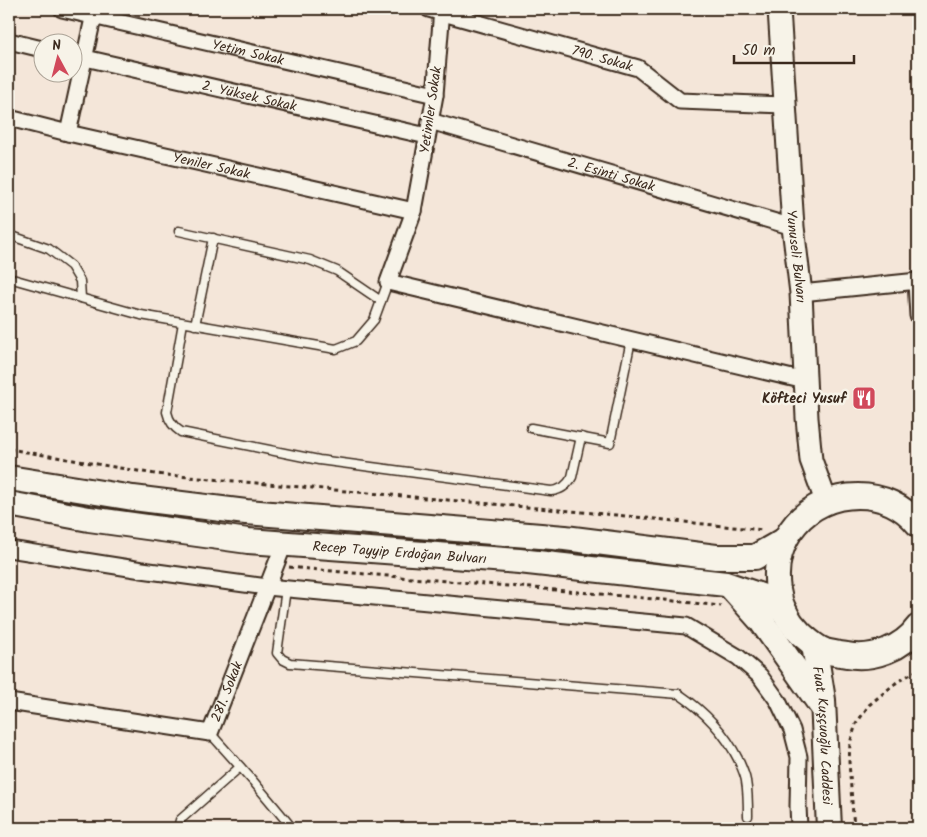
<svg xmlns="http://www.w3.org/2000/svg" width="927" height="837" font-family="Kalam,sans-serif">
<rect width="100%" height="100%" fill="#f4e6d9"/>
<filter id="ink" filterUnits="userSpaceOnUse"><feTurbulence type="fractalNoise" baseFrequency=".02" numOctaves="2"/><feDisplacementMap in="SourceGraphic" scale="10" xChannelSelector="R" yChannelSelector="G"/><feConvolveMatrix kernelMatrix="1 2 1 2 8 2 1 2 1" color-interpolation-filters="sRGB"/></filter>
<g filter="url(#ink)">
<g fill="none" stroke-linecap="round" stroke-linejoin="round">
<g stroke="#3b2a1e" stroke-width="11">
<g id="lane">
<polyline points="179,231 310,260 337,271 381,301"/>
<polyline points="9,235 49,249 71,266 80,281 81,298"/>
<polyline points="9,278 141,315 336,349 356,341 374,320 388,282"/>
<path d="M183 323 167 412C169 421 173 427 181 432L319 460 551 491C561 490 567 486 572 477L581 437"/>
<polyline points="195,325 213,238"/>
<polyline points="531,428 610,443 631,340"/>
<path d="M286 589 277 653 282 659 290 663 679 694C704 711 724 731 738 759 741 766 745 774 746 781 748 792 748 804 748 816"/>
<polyline points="210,733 253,781 288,823 290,828"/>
<polyline points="178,828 180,820 240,767"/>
</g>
</g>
<g stroke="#3b2a1e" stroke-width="19">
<g id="street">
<path id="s1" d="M62 9 435 95"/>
<path id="s2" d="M429 9 638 68 680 101 785 105"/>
<polyline points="442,9 435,95 414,211 388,282 805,381"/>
<polyline points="9,41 42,49"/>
<path id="s3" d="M72 55 427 136"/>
<path id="s4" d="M9 118 68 133 414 211"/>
<path id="s5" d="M430 121 793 227"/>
<polyline points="68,133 95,9"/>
<polyline points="916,282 918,316"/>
<polyline points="801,293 918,281"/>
<polyline points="9,549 142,570 267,587 686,626 738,657 760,676 778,701 792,730 799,757 798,806 799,828"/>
<path id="s6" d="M9 702 210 733 284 544"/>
</g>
</g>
<g stroke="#3b2a1e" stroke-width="25">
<g id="secondary">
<path id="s7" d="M779 9 793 227 801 293 807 418 811 460 826 501"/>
</g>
</g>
<g stroke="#3b2a1e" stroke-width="28">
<g id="primary">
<polyline points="9,478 133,498 246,512 565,538 716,557 755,557 785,540"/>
<path id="s8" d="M9 504 89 519 248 541 519 561 726 584 764 597 785 612"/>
<path d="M918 524C903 506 882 496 858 496 807 496 770 539 778 590 780 606 788 621 800 633 808 640 815 647 825 651 832 653 840 654 847 655 873 660 903 648 918 627"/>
<polyline points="730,586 762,622 820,704"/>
<path id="s9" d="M814 645 823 700 829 828"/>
</g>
</g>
<g stroke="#3b2a1e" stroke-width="3" stroke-dasharray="4 4" stroke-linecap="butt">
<polyline points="9,449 155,474 616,515 763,530"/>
<path d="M289 567C433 581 577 590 721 606"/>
<polyline points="854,828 849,762 850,743 856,724 869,705 897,682 918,670"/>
</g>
<use href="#lane" stroke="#f7f3e8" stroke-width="8"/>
<use href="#street" stroke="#f7f3e8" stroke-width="15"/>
<use href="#secondary" stroke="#f7f3e8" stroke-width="21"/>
<use href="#primary" stroke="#f7f3e8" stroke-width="24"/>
</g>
</g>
<defs>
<g id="restaurant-square" transform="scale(1.25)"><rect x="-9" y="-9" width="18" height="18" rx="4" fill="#d1495b" stroke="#f7f3e8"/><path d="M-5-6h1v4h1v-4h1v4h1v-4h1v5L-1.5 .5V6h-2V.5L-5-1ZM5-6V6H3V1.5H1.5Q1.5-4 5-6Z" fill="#fff"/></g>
</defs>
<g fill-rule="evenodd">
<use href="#restaurant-square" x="864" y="398"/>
</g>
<g text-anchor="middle" stroke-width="5" stroke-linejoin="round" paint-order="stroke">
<g font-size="14" fill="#3b2a1e" stroke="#f7f3e8">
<text dy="5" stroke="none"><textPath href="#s1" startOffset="191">Yetim Sokak</textPath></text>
<text dy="5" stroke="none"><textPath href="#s2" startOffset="180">790. Sokak</textPath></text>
<text dy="5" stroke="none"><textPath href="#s3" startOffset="182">2. Yüksek Sokak</textPath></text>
<text transform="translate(430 110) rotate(-82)" y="5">Yetimler Sokak</text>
<text dy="5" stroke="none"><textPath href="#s4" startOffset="208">Yeniler Sokak</textPath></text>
<text dy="5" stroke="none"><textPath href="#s5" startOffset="189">2. Esinti Sokak</textPath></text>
<text dy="5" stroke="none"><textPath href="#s7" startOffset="248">Yunuseli Bulvarı</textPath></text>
<text dy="5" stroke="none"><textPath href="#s8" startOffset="394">Recep Tayyip Erdoğan Bulvarı</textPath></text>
<text dy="5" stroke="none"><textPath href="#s6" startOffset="248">281. Sokak</textPath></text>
<text dy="5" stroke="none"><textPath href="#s9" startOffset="91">Fuat Kuşçuoğlu Caddesi</textPath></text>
</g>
<g font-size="14" font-weight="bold" fill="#3b2a1e" stroke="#f7f3e8" text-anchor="end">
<text x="846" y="403">Köfteci Yusuf</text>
</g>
</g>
<rect width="927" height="837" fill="none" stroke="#f7f3e8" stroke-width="30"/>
<rect x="15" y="15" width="897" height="807" fill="none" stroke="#3b2a1e" stroke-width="2" filter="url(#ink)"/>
<g transform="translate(58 58) rotate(353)"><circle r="24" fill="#f7f3e8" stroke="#aca397"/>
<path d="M0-4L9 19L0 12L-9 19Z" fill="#d1495b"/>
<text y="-8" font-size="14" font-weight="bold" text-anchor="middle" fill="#3b2a1e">N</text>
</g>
<path d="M734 55v8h120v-8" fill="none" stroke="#3b2a1e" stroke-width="2.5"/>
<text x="742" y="55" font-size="15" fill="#3b2a1e" stroke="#f7f3e8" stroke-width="4" paint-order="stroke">50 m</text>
</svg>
